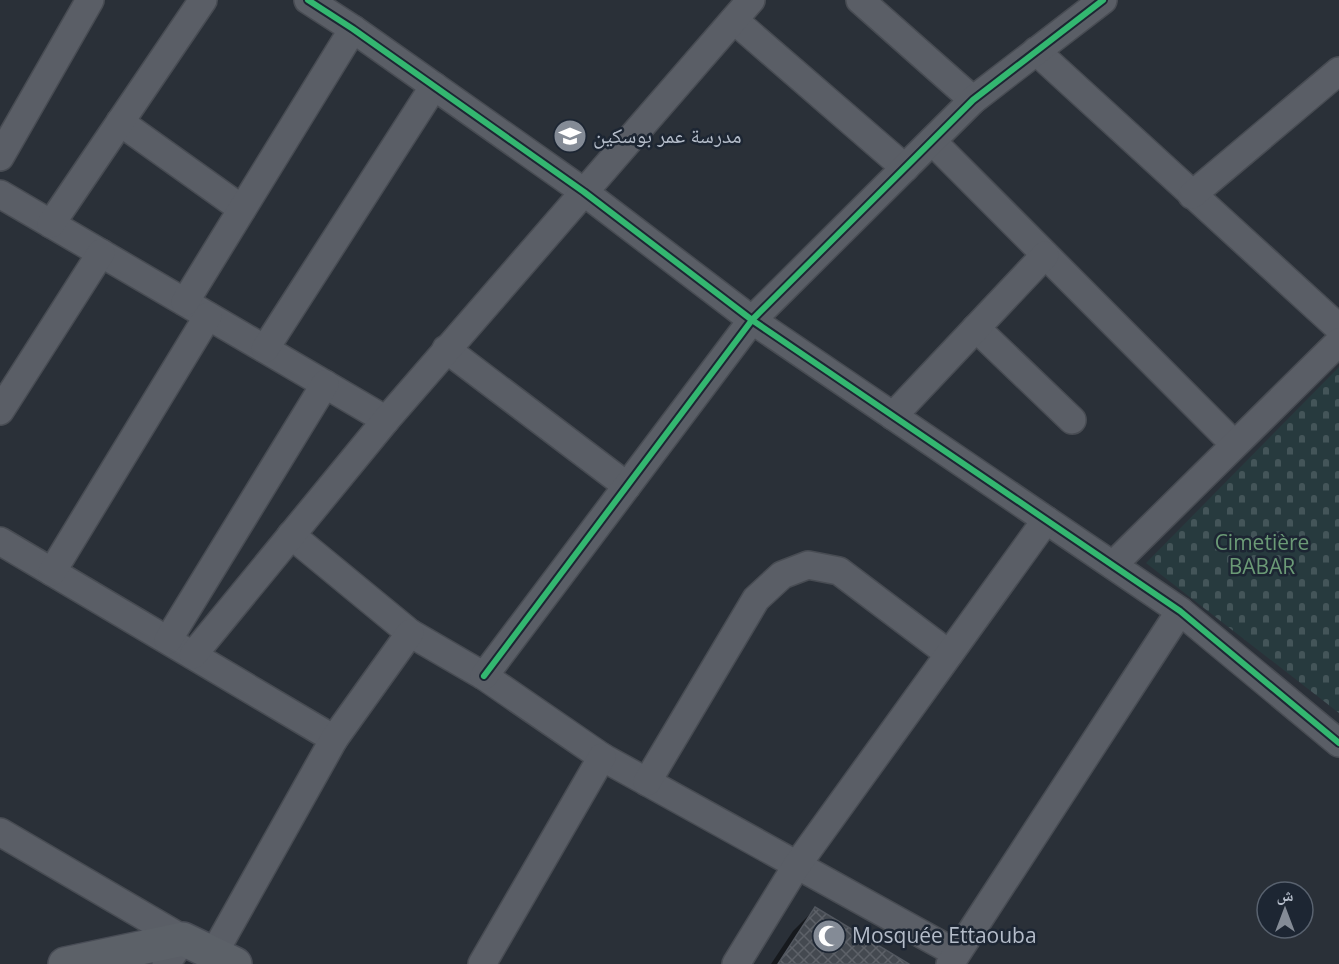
<svg xmlns="http://www.w3.org/2000/svg" width="1339" height="964" font-family="'Open Sans','Noto Naskh Arabic',sans-serif">
<defs>
<pattern id="cemetery-stones" width="16" height="16" patternUnits="userSpaceOnUse" patternTransform="scale(1.5)"><rect width="16" height="16" fill="#273a3e"/><path d="M2 7V4a2 2 0 0 1 4 0v3zM10 15v-3a2 2 0 0 1 4 0v3z" fill="#445559"/></pattern>
<pattern id="building-cross-hatch" width="8" height="8" patternUnits="userSpaceOnUse" patternTransform="scale(1.5)"><rect width="8" height="8" fill="#444950"/><path d="M0 0l8 8M0 8l8-8" fill="none" stroke="#5d6168"/></pattern>
</defs>
<rect width="100%" height="100%" fill="#2a3038"/>
<polygon fill="url(#cemetery-stones)" points="1339,367 1339,713 1146,563"/>
<polygon fill="#0007" points="815,909 906,964 771,964 793,931"/>
<polygon fill="url(#building-cross-hatch)" stroke="#52575f" stroke-width="1.5" points="815,907 909,964 778,964"/>
<g fill="none" stroke-linecap="round" stroke-linejoin="round">
<g stroke="#484c53" stroke-width="30">
<g id="minor">
<polyline points="308,0 353,29 584,192 752,320 1180,611 1339,743"/>
<polyline points="860,0 973,100"/>
<polyline points="734,20 905,168"/>
<polyline points="1036,51 1339,328"/>
<polyline points="120,122 242,209"/>
<polyline points="932,141 1234,444"/>
<polyline points="0,157 90,0"/>
<polyline points="0,194 386,420"/>
<polyline points="1192,195 1339,71"/>
<polyline points="51,224 203,0"/>
<polyline points="185,302 353,29"/>
<polyline points="976,328 1072,420"/>
<polyline points="265,349 434,86"/>
<polyline points="446,349 627,486"/>
<polyline points="0,411 101,253"/>
<polyline points="893,416 1045,255"/>
<polyline points="291,535 410,633 484,676 602,757 956,953"/>
<polyline points="0,541 334,739"/>
<polyline points="1113,565 1339,342"/>
<polyline points="52,572 208,316"/>
<polyline points="168,640 325,384"/>
<polyline points="193,655 386,420 751,0"/>
<polyline points="484,676 752,320 973,100 1103,0"/>
<polyline points="647,782 756,599 782,575 808,565 839,571 949,654"/>
<polyline points="0,832 183,939 166,964"/>
<polyline points="214,953 334,739 410,633"/>
<polyline points="482,964 602,757"/>
<polyline points="736,964 797,865 1046,520"/>
<polyline points="950,964 1180,611"/>
</g>
</g>
<g stroke="#484c55" stroke-width="36">
<polyline id="major" points="65,964 183,939 235,964"/>
</g>
<use href="#minor" stroke="#5a5e66" stroke-width="27"/>
<use href="#major" stroke="#5c6168" stroke-width="33"/>
<g stroke="#1d2633" stroke-width="10">
<g id="cycleway">
<polyline points="308,0 353,29 584,192 752,320 1180,611 1339,743"/>
<polyline points="484,676 752,320 973,100 1103,0"/>
</g>
</g>
<use href="#cycleway" stroke="#33b770" stroke-width="6"/>
</g>
<defs>
<g id="school-disc" transform="scale(1.725)"><circle r="9.5" fill="#848b96" stroke="#1d2633"/><path d="M0-5L7-2L0 1L-7-2ZM-4 1L0 2.5L4 1V4Q0 6-4 4Z" fill="#fff"/></g>
<g id="mosque-disc" transform="scale(1.725)"><circle r="9.5" fill="#848b96" stroke="#1d2633"/><path d="M3.5-4.9A6 6 0 1 0 3.5 4.9A5 5 0 1 1 3.5-4.9Z" fill="#fff"/></g>
</defs>
<g fill-rule="evenodd">
<use href="#school-disc" x="570" y="136"/>
<use href="#mosque-disc" x="829" y="936"/>
</g>
<g text-anchor="middle" stroke-width="5" stroke-linejoin="round" paint-order="stroke">
<g font-size="21" fill="#b4bcc9" stroke="#1d2633" text-anchor="start">
<text x="593" y="143">مدرسة عمر بوسكين</text>
<text x="852" y="943">Mosquée Ettaouba</text>
</g>
<g font-size="21" fill="#6b9a76" stroke="#1d2633">
<text x="1262" y="550">Cimetière<tspan x="1262" dy="24">BABAR</tspan></text>
</g>
</g>
<g transform="translate(1285 910)"><circle r="28" fill="#1d2633" stroke="#59626f" stroke-width="1.5"/>
<path d="M0-4.5L10 22L0 15L-10 22Z" fill="#848b96"/>
<text y="-9" font-size="16" font-weight="bold" text-anchor="middle" fill="#b4bcc9">ش</text>
</g>
</svg>
